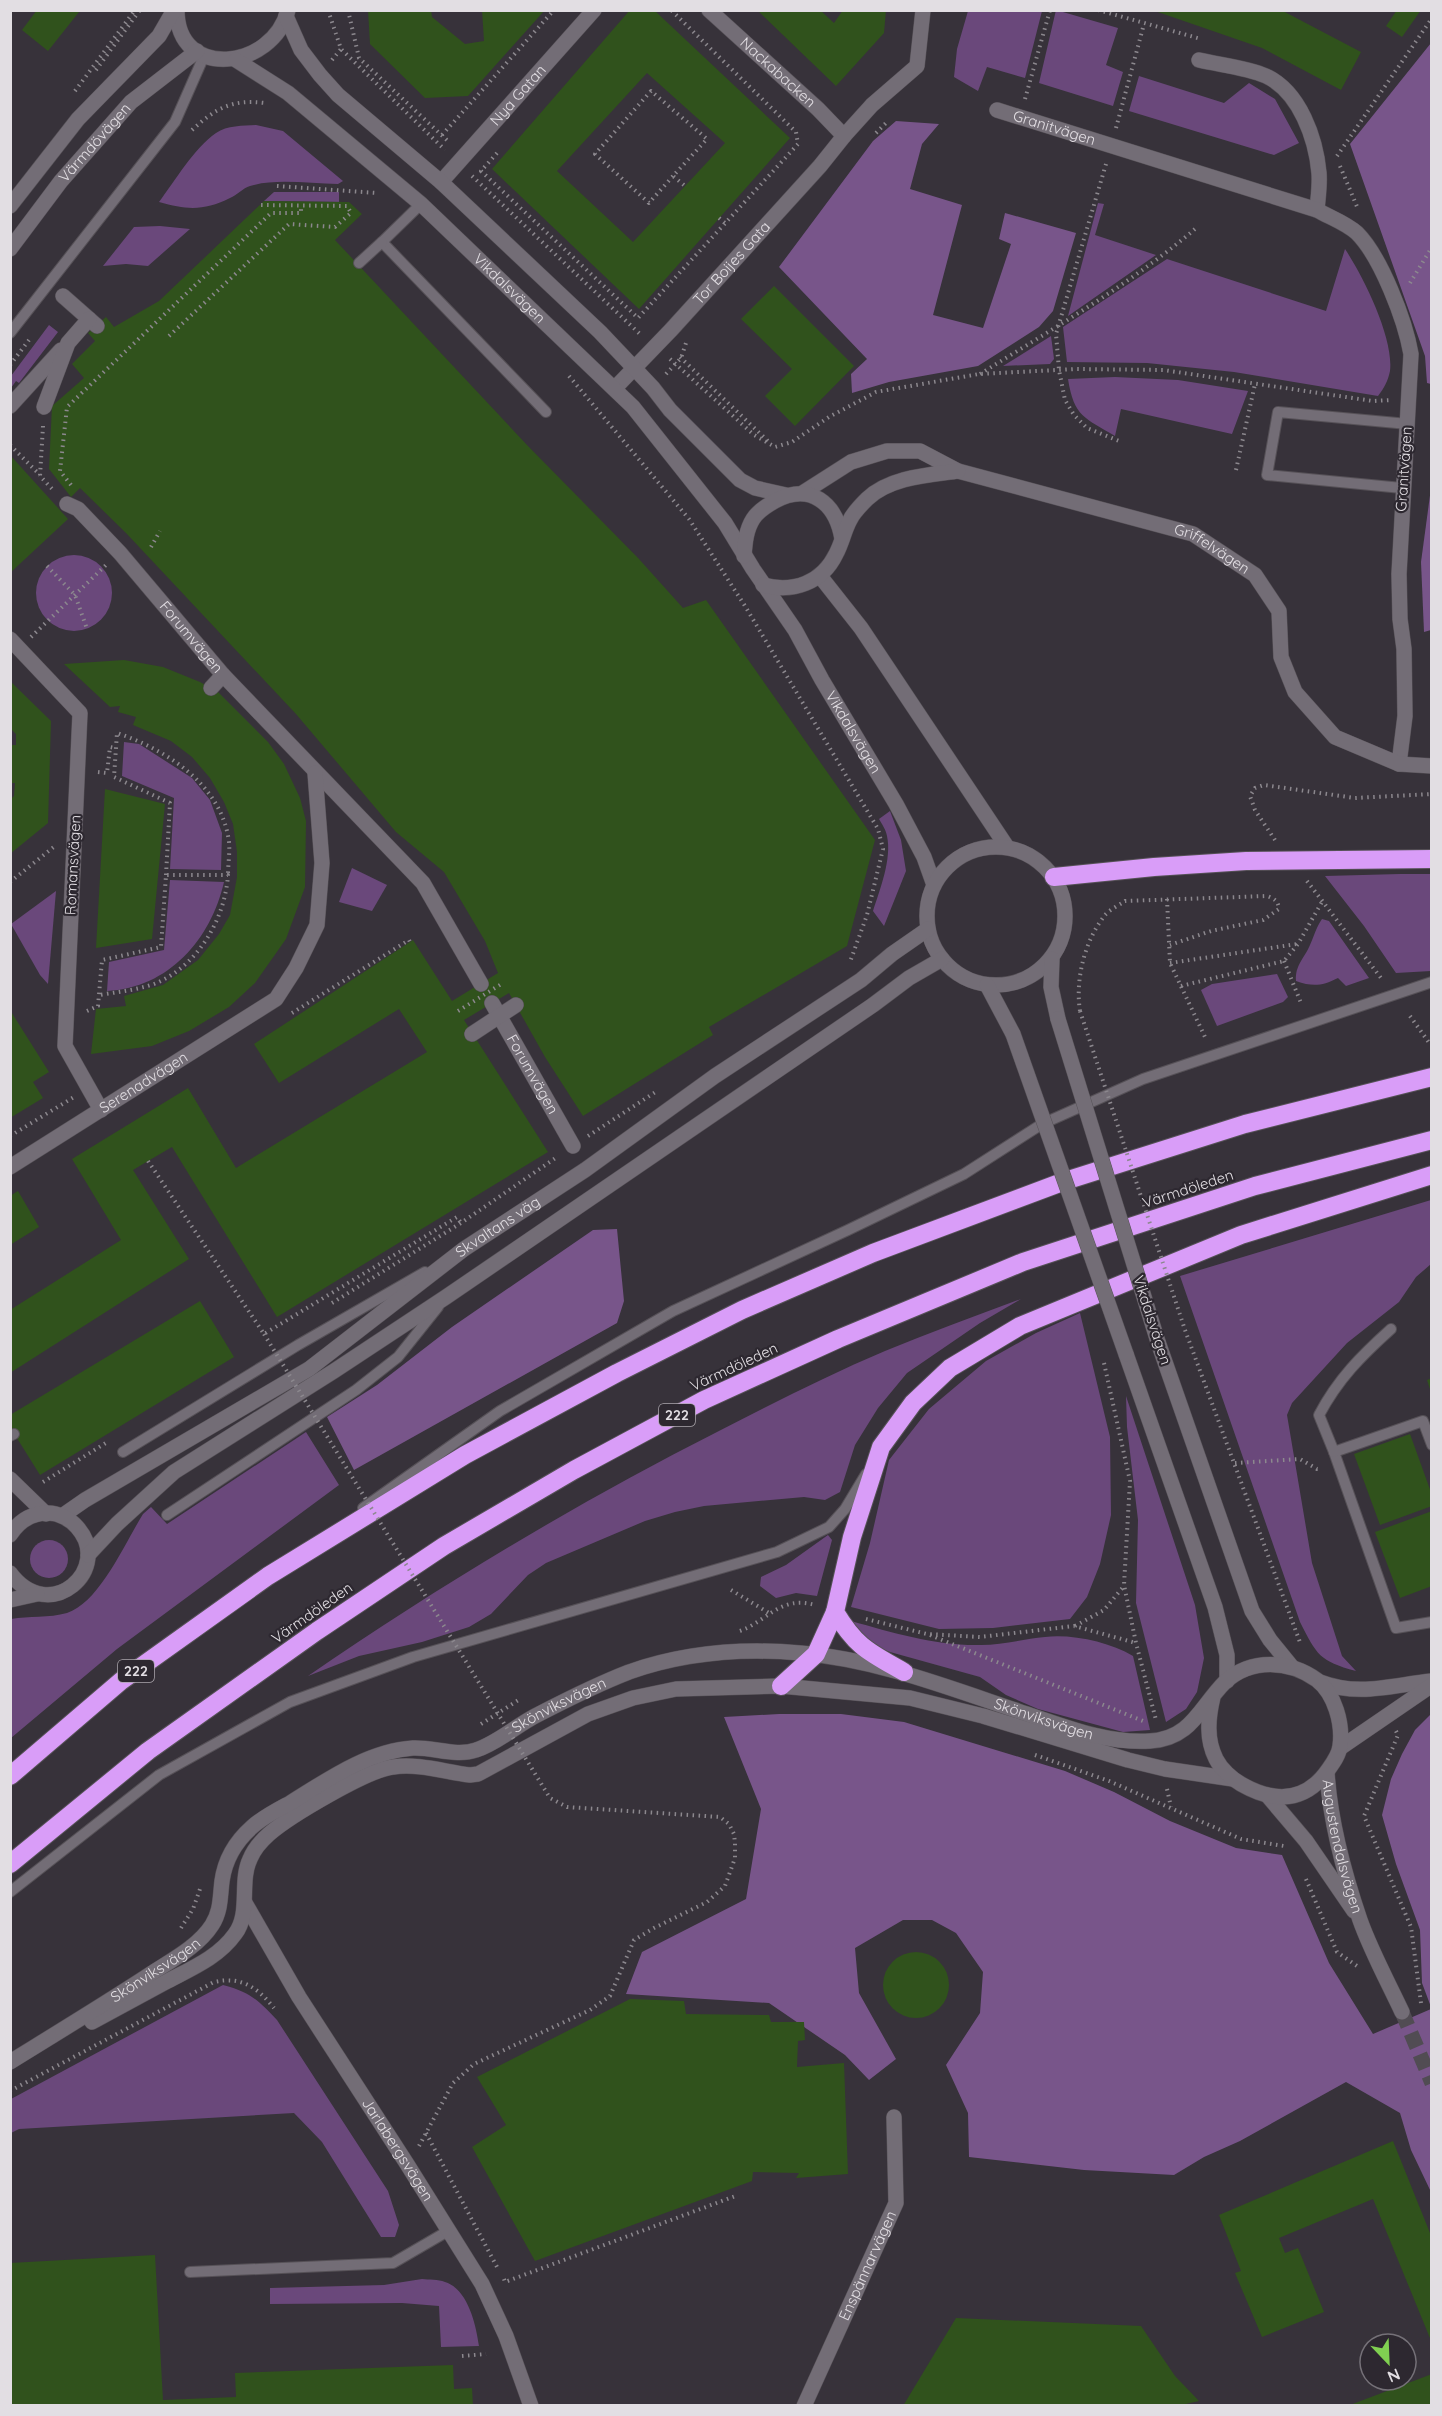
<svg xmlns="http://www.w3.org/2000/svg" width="1442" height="2416" font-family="Quicksand,sans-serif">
<rect width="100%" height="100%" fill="#37323a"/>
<g fill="#6a487b">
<polygon points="1056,10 1118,28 1106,65 1123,72 1113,106 1039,83"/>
<polygon points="968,11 1042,11 1025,78 987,67 978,91 954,77 957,49"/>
<polygon points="1139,76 1224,103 1249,83 1275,99 1299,143 1274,155 1129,111"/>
<path d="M256 125 283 131 343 181 338 184C310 184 277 178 250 186 243 188 237 195 230 198 204 211 187 210 159 202 175 181 194 148 216 133 227 125 243 126 256 125Z"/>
<polygon points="274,192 339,192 339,202 264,201"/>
<polygon points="1098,203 1104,204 1095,235 1156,255 1068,316"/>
<polygon points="160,226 190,229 148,266 126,264 103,266 134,227"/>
<path d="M1345 249C1363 276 1394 338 1390 371 1388 381 1384 388 1378 396L1234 372 1147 363 1067 362 1063 327 1167 259 1326 311Z"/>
<polygon points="49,325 58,332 19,383 16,381 11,388 11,376"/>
<polygon points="1051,336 1054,359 1050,364 1003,366"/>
<path d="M1115 377 1178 380 1248 391 1232 434 1121 409 1115 436C1085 418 1074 417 1068 379Z"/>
<circle cx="74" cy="593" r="38"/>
<polygon points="124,742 139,744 192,778 210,800 222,833 221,870 170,869 174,798 122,776"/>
<path d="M890 811 901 840 906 871 884 926 873 911C880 889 892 859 887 836 886 830 882 824 879 819Z"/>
<polygon points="352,868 387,885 372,911 339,902"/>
<polygon points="1400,874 1431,874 1431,971 1396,973 1364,926 1325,876"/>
<path d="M170 880 224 882C211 939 169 988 107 991L109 962 164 950Z"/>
<polygon points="56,891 48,984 40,975 11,924"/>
<path d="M1322 919 1329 921 1369 978 1346 986 1338 978C1322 986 1313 987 1296 981 1295 965 1304 959 1310 945 1314 936 1316 928 1322 919Z"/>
<polygon points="1277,974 1288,997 1283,1002 1217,1026 1201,990 1212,984"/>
<path d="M1431 1200V1264L1416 1277 1399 1302 1347 1343 1292 1403 1287 1415 1312 1563 1342 1656 1356 1671C1319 1661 1317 1655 1300 1622L1180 1276Z"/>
<path d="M1021 1299 980 1323 907 1373 878 1408 855 1445 840 1492 825 1500 804 1497 704 1506 675 1512 645 1521 546 1563 528 1575 491 1614 469 1627 422 1642 359 1656 308 1676C439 1586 575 1504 717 1432 772 1404 828 1375 885 1351 930 1333 975 1316 1021 1299Z"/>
<polygon points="1080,1313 1110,1437 1111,1515 1100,1564 1087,1597 1070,1619 993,1628 939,1629 851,1607 870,1543 889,1460 929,1409 986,1361 1036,1333"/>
<polygon points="1126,1396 1195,1605 1204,1658 1197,1692 1186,1709 1166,1722 1136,1603 1138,1520 1127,1427"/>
<path d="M306 1432 339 1485 117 1649 11 1738V1619C29 1616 49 1618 67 1613 99 1603 125 1543 143 1514L151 1507 167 1524Z"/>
<polygon points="828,1535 832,1540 817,1596 796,1593 776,1598 760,1586 761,1577 786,1565"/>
<circle cx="49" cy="1559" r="19"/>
<path d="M851 1621C894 1633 936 1646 981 1645 1002 1645 1024 1639 1045 1637 1073 1634 1109 1642 1133 1656L1150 1730 1123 1732 1038 1709 1006 1695 980 1677 890 1652 865 1642Z"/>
<path d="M223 1985C250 1992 258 2000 277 2020L388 2191 399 2225 395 2237H381L322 2142 294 2113 19 2129 11 2133V2099Z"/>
<path d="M422 2279C429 2280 438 2279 445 2282 468 2289 476 2325 479 2346L441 2347 439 2306 402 2303 270 2304V2288L384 2285Z"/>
</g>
<g fill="#78558a">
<polygon points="1431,43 1431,384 1427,383 1425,356 1350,144"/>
<polygon points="896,121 939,124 922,144 910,189 962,205 933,315 983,328 1011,244 999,239 1005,213 1076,233 1053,311 1039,327 978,366 889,382 852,393 851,374 867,359 779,267 873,141"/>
<polygon points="1431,488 1431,630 1424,632 1421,562"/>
<polygon points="617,1229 624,1301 617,1323 354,1470 327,1417 377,1385 452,1327 593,1230"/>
<polygon points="779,1714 841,1714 904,1722 1065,1771 1114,1792 1170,1821 1236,1848 1282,1855 1329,1963 1373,2034 1431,2009 1431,2192 1411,2150 1400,2113 1346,2082 1240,2141 1204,2157 1174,2175 1084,2170 969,2157 968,2113 946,2065 980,2013 983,1972 956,1933 932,1920 903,1920 855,1948 859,1993 896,2059 869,2080 845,2055 769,2003 626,1994 642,1952 746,1899 761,1809 724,1717"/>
<polygon points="1431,1714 1431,2007 1422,1983 1420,1930 1396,1864 1382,1815 1391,1779 1402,1754 1415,1730"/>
</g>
<g fill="#30521c" fill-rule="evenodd">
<polygon points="37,10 79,12 48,51 22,30"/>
<polygon points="368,10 431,10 432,17 465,44 484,41 482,10 545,10 468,96 425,98 370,44"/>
<path d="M630 10H654L790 138 639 309 492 169ZM647 73 725 143 633 242 557 171Z"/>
<polygon points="757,10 820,10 834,23 843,10 886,10 884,33 836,86"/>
<polygon points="1152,10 1281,10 1361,52 1341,90 1262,48"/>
<polygon points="1397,10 1421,10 1402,37 1386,26"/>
<polygon points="264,201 349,202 362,214 335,240 527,445 639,559 683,608 706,600 875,840 847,946 709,1027 713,1035 583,1116 545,1057 509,993 464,1020 548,1152 277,1317 172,1147 148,1161 133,1170 189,1259 10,1373 10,1310 121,1240 72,1159 188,1088 236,1168 427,1052 399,1009 279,1083 254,1044 413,940 452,1001 498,973 485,941 444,872 396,832 296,714 126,533 80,488 71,497 49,469 52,406 84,378 72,364 95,341 88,333 106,317 114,327 159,301"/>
<polygon points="774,286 854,366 795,426 765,396 792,369 741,319"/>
<polygon points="10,455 68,519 10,573"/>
<polygon points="124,660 163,667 200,682 218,692 268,742 284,764 300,798 306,821 305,887 286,939 255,983 229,1007 189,1031 152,1046 91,1054 96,1009 126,1006 124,996 163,985 198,960 219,934 230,915 237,877 237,852 233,824 224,802 210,778 192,757 171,741 133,725 136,717 118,712 120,706 110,707 64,664"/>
<polygon points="10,681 51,721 48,823 10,854 10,800 14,796 15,783 10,783 10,745 16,745 16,734 10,728"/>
<polygon points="105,789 165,804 152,939 96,948"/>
<polygon points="10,1010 49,1072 33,1082 43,1098 10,1118"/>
<polygon points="18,1191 39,1227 10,1245 10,1196"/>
<polygon points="200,1301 234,1357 40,1475 10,1427 10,1415"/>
<polygon points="1432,1378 1432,1392 1431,1392 1427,1380"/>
<polygon points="1410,1434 1432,1495 1432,1506 1380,1525 1354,1454"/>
<polygon points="1432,1511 1432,1586 1400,1598 1375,1532"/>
<circle cx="916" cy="1985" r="33"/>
<polygon points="630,1999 684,2001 686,2014 769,2015 771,2022 804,2022 805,2040 798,2041 797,2067 844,2063 848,2174 796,2178 799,2173 753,2172 752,2181 535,2261 472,2147 506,2125 477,2077"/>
<polygon points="1393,2141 1432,2238 1432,2343 1373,2199 1279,2238 1285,2253 1298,2248 1324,2312 1262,2337 1235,2273 1241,2271 1219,2215"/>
<polygon points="155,2255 163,2400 236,2397 235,2373 453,2365 454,2389 472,2388 473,2406 10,2406 10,2263"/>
<polygon points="956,2318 1141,2326 1175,2376 1199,2401 1177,2406 903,2406"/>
<polygon points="1432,2374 1432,2406 1350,2406 1350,2405"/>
</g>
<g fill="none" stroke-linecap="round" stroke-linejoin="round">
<polyline stroke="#514c53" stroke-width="15" stroke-dasharray="15 8" stroke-linecap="butt" points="1402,2012 1432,2083"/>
<g stroke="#565157" stroke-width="12">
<g id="lane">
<polyline points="421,204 382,242 546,412"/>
<polyline points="359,263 382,242"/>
<polyline points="10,333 175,122 204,56"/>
<polyline points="1402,488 1267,475 1278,412 1408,424"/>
<polyline points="10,1436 14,1434"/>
<polyline points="1432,1445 1423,1421 1334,1452 1396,1628 1432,1622"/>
<polyline points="123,1452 298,1345 425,1272"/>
<path d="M1334 1452 1319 1415C1338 1379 1361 1356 1391 1329"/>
<polyline points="363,1508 500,1411 673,1311 848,1230 964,1174 1042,1124 1143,1079 1432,982"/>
<polyline points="167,1515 356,1390 398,1357 438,1307"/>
<polyline points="10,1892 159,1775 290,1702 413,1657 777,1552 829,1527 845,1509 866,1474"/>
<polyline points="190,2272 393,2263 448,2231"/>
</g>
</g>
<g stroke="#565157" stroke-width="16">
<g id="street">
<path id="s1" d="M709 10 818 109 844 136"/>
<path d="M1199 60C1220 65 1246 67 1266 76 1300 92 1316 139 1319 173 1320 185 1318 198 1317 210"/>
<path id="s2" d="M997 110 1317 210C1329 217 1346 223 1357 233 1381 257 1405 320 1411 354L1399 574 1400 619 1404 649 1405 716 1399 764"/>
<path id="s3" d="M441 182 594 10"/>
<polyline points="63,296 97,326"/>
<path id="s4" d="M615 388 671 330 820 166 844 136 872 105 917 66 923 10"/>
<polyline points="10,406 61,350"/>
<polyline points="44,407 68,343 89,319"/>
<path id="s5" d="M67 504 78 509 120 553 223 675 423 883 481 984"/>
<polyline points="10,639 80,713 65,1046 101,1110"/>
<polyline points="211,688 223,675"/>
<path id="s6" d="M492 1003 573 1146"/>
<polyline points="472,1034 516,1005"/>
<path id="s7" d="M10 1167 276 999 296 968 317 925 322 863 315 773"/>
<polyline points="10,1479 46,1514"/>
<path d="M1320 1682C1359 1697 1392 1685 1432 1681"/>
<polyline points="1340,1748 1432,1685"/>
<path id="s8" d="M1327 1772C1330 1822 1344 1873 1360 1920 1371 1951 1388 1982 1402 2012"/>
<polyline points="1267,1795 1306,1841 1354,1911"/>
<path id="s9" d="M245 1903 299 1997 407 2164 482 2284 506 2336 531 2406"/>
<path id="s10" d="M804 2406 896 2203 894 2117"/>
</g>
</g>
<g stroke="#565157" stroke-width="16">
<g id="secondary">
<path d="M177 10C177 81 273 70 288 10"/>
<polyline points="286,16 301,50 320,75 338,95 441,182 600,332 653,388 670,410 740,480 755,488 786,495"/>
<path id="s11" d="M236 60 288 93 421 204 633 407 725 523 753 569 795 630 822 680 896 804 924 857 934 885"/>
<polyline points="10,206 78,119 159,36 174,10"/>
<path id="s12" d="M10 249 61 181 131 102 197 51"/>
<path id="s13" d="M804 492 851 462 887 451H920L958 471 1193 534 1255 575 1279 611 1281 657 1295 692 1335 737 1399 764 1432 766"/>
<path d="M744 556C745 543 746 530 753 519 758 511 766 506 775 501 810 482 836 503 842 539"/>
<polyline points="820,576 861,628 1007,847"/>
<path d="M763 585C793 593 822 583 836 554 842 543 844 531 850 520 853 513 861 505 867 499 890 477 929 475 958 471"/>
<circle cx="996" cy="916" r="69"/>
<polyline points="1052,959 1051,987 1058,1019"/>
<polyline points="987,985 1013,1034"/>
<polyline points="1158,1342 1252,1611 1270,1640 1292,1667"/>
<polyline points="1126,1354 1215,1607 1227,1655 1227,1681"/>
<path id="s14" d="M62 1516 85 1500 309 1369 464 1249 585 1170 715 1076 861 980 892 954 928 929"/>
<path d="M10 1535C19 1521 32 1513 48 1513 59 1513 70 1519 77 1527 114 1568 50 1627 10 1573"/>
<polyline points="88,1555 117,1524 174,1472 334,1371 446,1297 873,1005 909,978 942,959"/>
<polyline points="10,1600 37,1594"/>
<path d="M92 2022C116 2009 140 1996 164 1983 190 1969 218 1958 235 1934 251 1913 239 1882 250 1859 254 1849 261 1841 269 1834 290 1816 367 1770 393 1767 418 1763 445 1772 470 1775L478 1774 588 1714 633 1698 676 1689 781 1686 910 1698 983 1716 1128 1760 1165 1769 1233 1779"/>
<path id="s15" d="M10 2062C57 2033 103 2005 149 1975 170 1961 198 1947 212 1925 221 1911 220 1897 222 1881 225 1859 235 1842 252 1827 263 1817 277 1810 290 1803 327 1780 368 1751 413 1748 434 1747 456 1757 476 1750 498 1743 518 1724 539 1714 568 1699 598 1684 629 1672 683 1653 743 1648 800 1653 875 1659 947 1687 1018 1711 1061 1725 1105 1744 1150 1741 1191 1739 1200 1707 1225 1682 1251 1658 1289 1660 1317 1680 1335 1694 1343 1724 1340 1746 1339 1755 1333 1763 1328 1770 1305 1803 1274 1803 1241 1784 1232 1779 1221 1769 1216 1759 1206 1739 1208 1718 1213 1697"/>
</g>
</g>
<g stroke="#565157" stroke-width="20">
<g id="highway">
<polyline points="1054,877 1154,867 1246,861 1432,859"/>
<path d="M904 1672C869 1652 857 1648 835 1612L852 1537 881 1447 913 1403 950 1368 1020 1326 1241 1235 1432 1175"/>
<polyline points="781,1686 816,1654 835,1612"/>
<polyline points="10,1776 121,1681 268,1576 465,1455 617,1373 742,1310 873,1253 1065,1181 1245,1124 1432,1077"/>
<polyline points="10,1864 148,1751 317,1631 444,1546 574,1470 704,1400 838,1339 1023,1262 1255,1186 1432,1140"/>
</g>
</g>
<g stroke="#8c888e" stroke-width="4" stroke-dasharray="1.5 4.5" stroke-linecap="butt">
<polyline points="328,10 341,49 445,150"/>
<polyline points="348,10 359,58 450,143"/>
<polyline points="1098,10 1201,39"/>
<polyline points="332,60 341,49"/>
<polyline points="96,70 140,10"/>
<polyline points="75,91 135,10"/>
<polyline points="1025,99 1050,10"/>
<polyline points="1116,128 1144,24"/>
<path d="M192 130C216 108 232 99 265 103"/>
<polyline points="876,133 886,123"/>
<polyline points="442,135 554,10"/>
<polyline points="497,153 481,171 638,318 798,144 796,132 671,10"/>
<polyline points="1337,156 1432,18"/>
<polyline points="1106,164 1056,334 1059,370 1065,400 1074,415 1087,428 1119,441"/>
<polyline points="1340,166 1358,209"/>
<polyline points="472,176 641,335"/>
<polyline points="673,176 649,203 595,154 651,91 707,139 673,176 685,186"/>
<polyline points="277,186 377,193"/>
<polyline points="719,218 725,223"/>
<polyline points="1410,283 1432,247"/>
<polyline points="169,336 289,224 335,227 351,213 347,206 261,205"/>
<polyline points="680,357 770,443"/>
<polyline points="670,359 754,435 775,447 792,442 829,417 876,392 979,374 1076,369 1163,370 1373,401 1391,400"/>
<polyline points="10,365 29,340"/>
<polyline points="666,374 681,358 686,343"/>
<path d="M980 374C1054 328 1129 285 1195 229"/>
<polyline points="569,376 689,519 745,606 878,829 883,849 867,915 850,962"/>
<polyline points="43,426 40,476 54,491"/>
<polyline points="10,445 40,475"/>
<polyline points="1236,470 1255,384"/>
<polyline points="71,485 60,471 67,407 271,213 301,213 301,206"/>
<polyline points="151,547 160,531"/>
<polyline points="47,566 75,595 87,629"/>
<polyline points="31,637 106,565"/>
<polyline points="98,772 107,773 110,747 115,748"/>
<polyline points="1275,840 1255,810 1250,796 1255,788 1264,785 1355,798 1432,794"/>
<path d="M166 875 170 803 114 777 117 733C167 750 222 785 229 842 230 853 228 864 228 875"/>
<polyline points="1307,881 1381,978"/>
<polyline points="10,882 55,846"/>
<polyline points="1167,899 1170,963 1205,1037"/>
<polyline points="1284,961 1301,1003"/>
<polyline points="1170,963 1297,944"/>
<polyline points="1181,986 1284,961 1298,944 1323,900"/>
<path d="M87 1011 98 1006 102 960 161 947 166 875H228C225 920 197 967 154 984 136 990 118 992 99 995"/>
<path d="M1080 1011C1075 979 1085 939 1106 914 1111 909 1119 905 1125 901L1267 896C1275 899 1278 901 1279 909L1263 920 1211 931 1170 945"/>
<polyline points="292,1013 409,940 410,942"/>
<polyline points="1410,1016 1430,1044"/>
<polyline points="10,1136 74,1097"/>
<polyline points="588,1136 657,1091"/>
<polyline points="148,1161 264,1334 457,1217 461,1223"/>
<polyline points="332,1303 461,1223 557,1157"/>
<polyline points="1185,1330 1301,1645"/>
<polyline points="1104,1363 1130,1481 1124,1585 1136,1643 1156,1720"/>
<polyline points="1235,1463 1300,1459 1317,1469 1322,1469"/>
<polyline points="43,1482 109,1441"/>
<polyline points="731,1590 769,1613"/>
<polyline points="866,1619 927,1634 980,1637 1074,1626 1136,1643"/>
<polyline points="1075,1626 1104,1610 1124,1586"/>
<path d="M740 1631C767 1621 781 1595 815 1605"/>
<polyline points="930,1635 1143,1721"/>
<polyline points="481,1724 520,1699"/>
<polyline points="1396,1731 1398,1735 1364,1816 1411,1927 1421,2003"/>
<polyline points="1035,1755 1109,1781 1241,1839 1284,1846"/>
<polyline points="1167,1789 1171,1807"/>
<polyline points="1306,1879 1337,1952 1357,1966"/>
<polyline points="181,1928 193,1909 200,1889"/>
<path d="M10 2091 214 1982C241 1976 257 1987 274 2008"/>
<polyline points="426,2133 497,2267"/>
<polyline points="419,2146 453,2083 474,2064 590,2010 610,1996 634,1940 654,1928 707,1902 725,1886 735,1858 735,1843 734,1834 729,1824 720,1817 567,1807 550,1798"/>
<polyline points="504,2279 505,2282 738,2195"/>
<polyline points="462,2356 486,2354"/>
</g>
<use href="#lane" stroke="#736d76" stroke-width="10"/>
<use href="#street" stroke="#736d76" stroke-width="15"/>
<use href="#secondary" stroke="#736d76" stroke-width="15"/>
<use href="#highway" stroke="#d99df8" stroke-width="18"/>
<g stroke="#565157" stroke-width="16" stroke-linecap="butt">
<g id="secondary-bridge">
<polyline points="1058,1019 1158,1342"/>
<polyline points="1013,1034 1126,1354"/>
</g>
</g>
<g stroke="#8c888e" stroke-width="4" stroke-dasharray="1.5 4.5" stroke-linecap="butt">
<polyline points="458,1011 503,983"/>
<polyline points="1080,1011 1185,1330"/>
<polyline points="264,1334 550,1798"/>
</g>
<use href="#secondary-bridge" stroke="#736d76" stroke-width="15"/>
</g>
<g text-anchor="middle" stroke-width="4.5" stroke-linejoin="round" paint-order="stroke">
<g fill="#2d2830" stroke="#aca7ad" stroke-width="1.5">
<rect x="659" y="1404" width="36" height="22" rx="4.5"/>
<rect x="118" y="1660" width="36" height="22" rx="4.5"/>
</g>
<g font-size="14" font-weight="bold" fill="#e2dee3">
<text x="677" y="1420">222</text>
<text x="136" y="1676">222</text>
</g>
<g font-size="15" fill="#e2dee3" stroke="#2d2830">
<text dy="5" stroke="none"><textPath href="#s1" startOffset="93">Nackabacken</textPath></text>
<text dy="5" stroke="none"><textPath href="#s3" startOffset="116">Nya Gatan</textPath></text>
<text dy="5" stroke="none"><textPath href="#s2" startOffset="60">Granitvägen</textPath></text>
<text dy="5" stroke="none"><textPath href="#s12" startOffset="136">Värmdövägen</textPath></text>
<text dy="5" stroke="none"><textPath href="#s4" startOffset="171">Tor Boijes Gata</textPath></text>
<text dy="5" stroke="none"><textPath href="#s11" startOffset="357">Vikdalsvägen</textPath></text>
<text transform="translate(1404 469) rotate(-86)" y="5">Granitvägen</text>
<text dy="5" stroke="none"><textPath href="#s13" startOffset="436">Griffelvägen</textPath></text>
<text dy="5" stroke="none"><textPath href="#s5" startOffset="183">Forumvägen</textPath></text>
<text dy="5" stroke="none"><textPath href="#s11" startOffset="922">Vikdalsvägen</textPath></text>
<text transform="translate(73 865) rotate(-87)" y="5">Romansvägen</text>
<text dy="5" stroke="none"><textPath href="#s6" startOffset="82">Forumvägen</textPath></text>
<text dy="5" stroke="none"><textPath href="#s7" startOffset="158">Serenadvägen</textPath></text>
<text transform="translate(1188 1189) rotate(-18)" y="5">Värmdöleden</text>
<text dy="5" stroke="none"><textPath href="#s14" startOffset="524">Skvaltans väg</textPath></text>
<text transform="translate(1152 1320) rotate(72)" y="5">Vikdalsvägen</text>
<text transform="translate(734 1367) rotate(-25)" y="5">Värmdöleden</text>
<text transform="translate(312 1613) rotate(-35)" y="5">Värmdöleden</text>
<text dy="5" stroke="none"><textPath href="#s15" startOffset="693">Skönviksvägen</textPath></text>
<text dy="5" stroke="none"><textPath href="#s15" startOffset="1197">Skönviksvägen</textPath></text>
<text dy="5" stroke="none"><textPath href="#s8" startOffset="76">Augustendalsvägen</textPath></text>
<text dy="5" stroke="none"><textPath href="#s15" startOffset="172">Skönviksvägen</textPath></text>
<text dy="5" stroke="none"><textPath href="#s9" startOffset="290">Jarlabergsvägen</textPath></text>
<text dy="5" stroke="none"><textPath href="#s10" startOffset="154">Enspännarvägen</textPath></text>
</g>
</g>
<rect width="1442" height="2416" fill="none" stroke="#e2dee3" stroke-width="24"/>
<g transform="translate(1388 2362) rotate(157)"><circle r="28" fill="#2d2830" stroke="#757178" stroke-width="1.5"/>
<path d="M0-4.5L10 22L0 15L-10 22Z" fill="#80d051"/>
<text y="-9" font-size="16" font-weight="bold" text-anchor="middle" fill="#e2dee3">N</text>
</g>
</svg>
